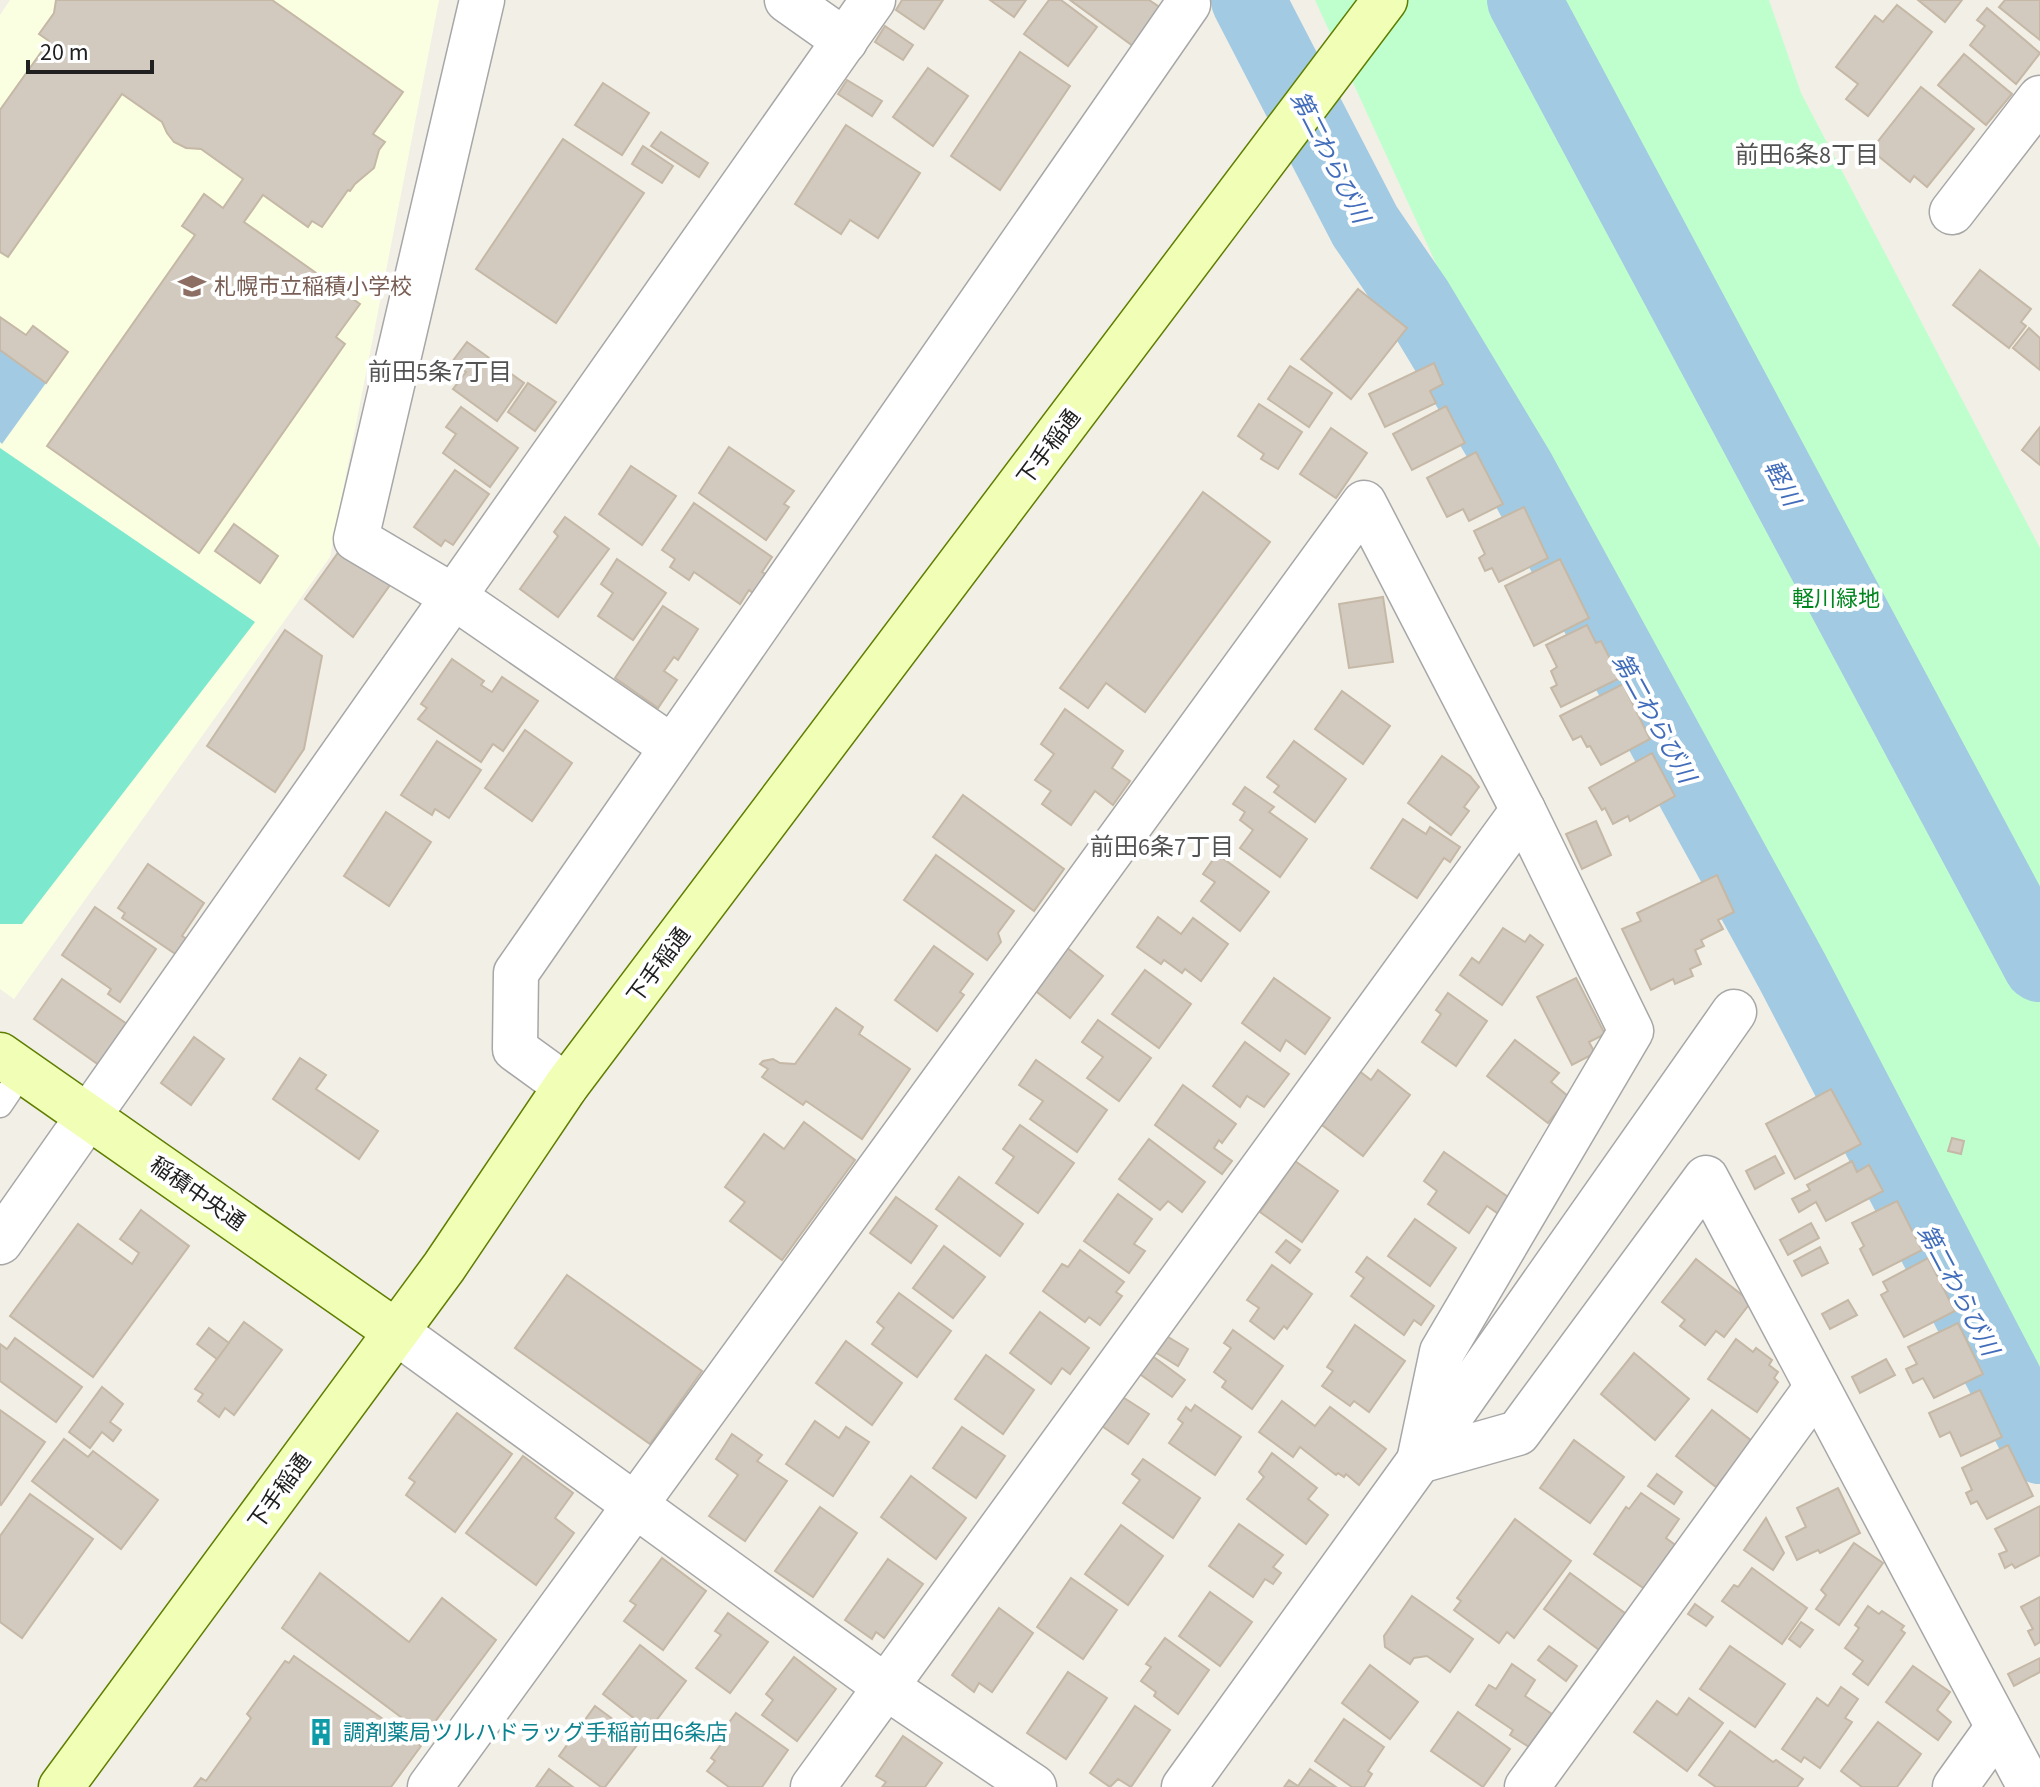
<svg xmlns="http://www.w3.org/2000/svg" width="2040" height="1787" font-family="'Source Sans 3','Noto Sans JP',sans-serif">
<rect width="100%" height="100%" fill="#f2efe6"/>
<polygon fill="#fbffe1" points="10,0 439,0 330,557 14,999 0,989 0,15"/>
<polygon fill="#bfffcd" points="1315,0 1769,0 1801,93 2040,548 2040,1423 1942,1229 1757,886 1461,318"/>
<polygon fill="#7ce8ce" points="0,448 255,622 22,924 0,924"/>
<polygon fill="#a2cbe3" points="0,350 46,383 2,444 0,442"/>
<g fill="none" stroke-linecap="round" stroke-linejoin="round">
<g stroke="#a2cbe3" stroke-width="74">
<polyline points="1248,0 1365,226 1417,302 1518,470 1792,971 2040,1447"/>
<polyline points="1524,0 2040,965"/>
</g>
</g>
<g fill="#d2cabe" stroke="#c5b8a6" stroke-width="2">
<polygon points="56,0 272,0 403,92 373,134 385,142 379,150 374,168 355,184 350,191 348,190 322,227 312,221 308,227 263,195 244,222 360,304 336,337 345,344 199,553 47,446 195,235 182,226 204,194 223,208 243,179 201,149 186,148 174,142 167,133 162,122 122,94 8,257 0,252 0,110 49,41 39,34 54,13"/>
<polygon points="902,0 943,0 924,29 896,10"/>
<polygon points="990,0 1026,0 1014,17"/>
<polygon points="1049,0 1061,0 1097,27 1068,66 1024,34"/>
<polygon points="1070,0 1149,0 1161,8 1133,46"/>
<polygon points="1918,0 1962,0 1945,22"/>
<polygon points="2005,0 2040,0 2040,40 1999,7"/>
<polygon points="1897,5 1932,32 1868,116 1846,99 1858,84 1836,67 1875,16 1883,22"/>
<polygon points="1987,8 2040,53 2016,84 1970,45 1985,26 1977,20"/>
<polygon points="885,26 913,45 903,60 875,42"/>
<polygon points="1020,52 1070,86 1000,190 951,156"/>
<polygon points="1964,54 2012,94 1986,125 1938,85"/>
<polygon points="928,68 968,96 933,146 893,117"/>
<polygon points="847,80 882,101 872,116 838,94"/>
<polygon points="603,83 649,113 622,155 575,125"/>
<polygon points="1921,87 1974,129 1927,187 1914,176 1910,182 1871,150"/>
<polygon points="846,125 920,173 878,238 850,220 841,234 795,204"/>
<polygon points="661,132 708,163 699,177 651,146"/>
<polygon points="563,139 644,193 556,323 476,269"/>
<polygon points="643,146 673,166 662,183 632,164"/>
<polygon points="1980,270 2031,309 2021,322 2026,326 2009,348 1953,305"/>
<polygon points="1358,289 1407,328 1351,399 1301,359"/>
<polygon points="0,317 26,335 33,326 68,352 46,383 0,350"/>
<polygon points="2029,328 2040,338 2040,370 2013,348"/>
<polygon points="467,342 524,383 497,421 453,389 466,372 452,362"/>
<polygon points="1434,363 1443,384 1430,391 1436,403 1385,427 1369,394"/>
<polygon points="1290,366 1332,393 1309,427 1268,399"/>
<polygon points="528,383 556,402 535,431 508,412"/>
<polygon points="1259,404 1302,432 1278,469 1261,459 1264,454 1238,436"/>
<polygon points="1446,406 1465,443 1412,470 1393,434"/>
<polygon points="461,407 518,448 490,487 443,453 456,434 446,427"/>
<polygon points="2040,427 2040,465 2022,450"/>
<polygon points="1331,428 1367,453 1336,498 1300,474"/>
<polygon points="729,447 794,491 784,504 789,507 766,540 699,493"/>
<polygon points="1476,452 1503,504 1469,521 1463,509 1447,517 1427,478"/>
<polygon points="631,466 676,496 642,545 599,514"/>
<polygon points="455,470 489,494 453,545 445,540 441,546 414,527"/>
<polygon points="1203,492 1270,542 1145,712 1106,683 1088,708 1060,688"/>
<polygon points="694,503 772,557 762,572 767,575 754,594 749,590 740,604 694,572 689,580 670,567 675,559 662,550"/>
<polygon points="1524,507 1548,558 1499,582 1492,568 1485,571 1479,558 1485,554 1474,531"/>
<polygon points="565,517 609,549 558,617 520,589 558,536 554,532"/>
<polygon points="234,524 278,556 260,583 215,551"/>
<polygon points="340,550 390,585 353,637 305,599"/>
<polygon points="617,559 666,593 633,640 598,616 613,593 601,584"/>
<polygon points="1560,559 1589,618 1534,646 1505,586"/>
<polygon points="1383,597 1393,662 1349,668 1339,604"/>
<polygon points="663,606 698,629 678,660 674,657 664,671 677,680 658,708 615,678"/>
<polygon points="1587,625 1596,643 1601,641 1620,678 1561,707 1551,688 1557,685 1551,671 1557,667 1546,645"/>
<polygon points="285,630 322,656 304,749 275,792 207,746"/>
<polygon points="452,659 484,681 481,685 492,692 502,677 538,701 503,751 493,744 481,762 418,719 427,708 421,704"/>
<polygon points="1623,684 1650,739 1601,765 1590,746 1587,747 1581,736 1573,740 1560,716"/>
<polygon points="1342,691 1390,726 1363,764 1315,729"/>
<polygon points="1065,709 1123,751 1112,768 1130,781 1113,805 1095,791 1071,825 1042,804 1051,791 1035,780 1054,754 1041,744"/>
<polygon points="525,730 572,763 532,821 485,788"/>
<polygon points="437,741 481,770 449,818 435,809 432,815 401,795"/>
<polygon points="1294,741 1346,779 1315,822 1274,792 1279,786 1267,777"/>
<polygon points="1652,753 1675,796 1630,821 1628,816 1613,824 1605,808 1602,810 1589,788"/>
<polygon points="1442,756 1470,776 1479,787 1464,807 1469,811 1451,835 1408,803"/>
<polygon points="1245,787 1274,807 1269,812 1307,839 1280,877 1240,848 1253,830 1240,820 1245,812 1233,804"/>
<polygon points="963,795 1064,869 1034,911 933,837"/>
<polygon points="386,812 431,842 389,906 344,876"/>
<polygon points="1403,819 1426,834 1430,827 1460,847 1450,862 1444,858 1417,898 1371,868"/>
<polygon points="1596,821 1611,855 1582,869 1566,834"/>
<polygon points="1217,854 1269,892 1240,931 1201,901 1215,882 1203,874"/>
<polygon points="936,855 1014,911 998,933 1001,942 987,960 904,900"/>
<polygon points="148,864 204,903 182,936 187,939 177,955 122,918 125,913 118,908"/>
<polygon points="1717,875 1734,912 1718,920 1723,929 1701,940 1704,946 1695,950 1701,964 1690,969 1693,976 1675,984 1673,979 1651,990 1622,929 1641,921 1637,913"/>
<polygon points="95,907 156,949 120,1002 108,994 111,989 62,955"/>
<polygon points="1158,917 1181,934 1193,918 1228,944 1201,981 1185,969 1182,973 1164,960 1161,964 1137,947"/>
<polygon points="1503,928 1525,942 1530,935 1543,945 1502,1005 1460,975 1472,958 1479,963"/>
<polygon points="1061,943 1103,976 1070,1018 1028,985"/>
<polygon points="934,946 973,974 960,992 964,995 937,1031 895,1000"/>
<polygon points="1145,970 1191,1004 1159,1048 1112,1014"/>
<polygon points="1274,978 1330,1018 1305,1054 1286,1040 1280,1051 1242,1023"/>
<polygon points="1576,978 1605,1034 1589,1042 1595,1053 1572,1065 1537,997"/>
<polygon points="62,979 127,1024 99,1065 34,1019"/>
<polygon points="1448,993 1487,1021 1456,1066 1422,1042 1441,1014 1436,1010"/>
<polygon points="836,1008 863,1027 859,1034 910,1069 862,1139 806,1101 803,1105 762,1077 768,1069 760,1064 763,1061 773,1059 780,1063 795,1064"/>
<polygon points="1098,1020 1151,1058 1119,1101 1087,1078 1103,1057 1082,1042"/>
<polygon points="194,1037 224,1059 191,1105 161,1083"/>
<polygon points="1515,1040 1559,1073 1551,1082 1569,1097 1548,1123 1487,1076"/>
<polygon points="1245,1042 1289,1074 1264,1107 1247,1096 1240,1107 1213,1086"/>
<polygon points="300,1058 326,1075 316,1089 378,1131 359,1159 273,1099"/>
<polygon points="1036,1060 1107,1110 1077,1152 1030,1119 1043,1101 1019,1085"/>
<polygon points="1358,1070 1371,1080 1378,1070 1410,1095 1363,1156 1318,1122"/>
<polygon points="1183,1085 1236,1124 1222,1143 1219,1140 1214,1148 1232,1161 1222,1174 1155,1125"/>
<polygon points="1831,1089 1861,1144 1795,1179 1766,1124"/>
<polygon points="804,1122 855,1160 782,1260 730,1221 745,1202 725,1187 764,1134 784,1149"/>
<polygon points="1020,1125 1074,1163 1038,1213 996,1183 1014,1157 1003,1149"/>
<polygon points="1952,1138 1964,1141 1961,1154 1948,1151"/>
<polygon points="1149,1139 1205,1182 1182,1212 1168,1201 1160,1210 1119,1179"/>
<polygon points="1444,1152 1511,1199 1500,1215 1487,1206 1469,1233 1428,1204 1437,1191 1424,1181"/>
<polygon points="1775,1156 1784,1173 1755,1189 1746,1171"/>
<polygon points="1295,1161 1338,1191 1302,1242 1260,1212"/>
<polygon points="1852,1161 1857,1172 1869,1165 1883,1191 1826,1221 1816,1202 1799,1212 1792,1199 1810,1190 1807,1185"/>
<polygon points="959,1177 1023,1224 1000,1256 936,1209"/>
<polygon points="1118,1194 1152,1219 1134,1244 1145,1251 1129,1273 1084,1241"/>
<polygon points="896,1197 937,1226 911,1263 870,1233"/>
<polygon points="1897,1201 1922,1250 1873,1275 1860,1249 1864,1246 1852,1223"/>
<polygon points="141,1210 189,1246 93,1377 10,1316 78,1224 132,1264 139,1253 120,1239"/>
<polygon points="1415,1219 1456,1248 1430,1286 1388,1256"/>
<polygon points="1811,1223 1819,1238 1788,1255 1780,1240"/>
<polygon points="1286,1240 1300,1250 1290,1263 1276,1252"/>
<polygon points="944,1246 985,1277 953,1318 913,1288"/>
<polygon points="1820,1247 1828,1263 1802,1276 1794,1261"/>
<polygon points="1080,1250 1124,1282 1116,1292 1122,1296 1100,1325 1089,1317 1085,1322 1043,1291 1062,1264 1068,1267"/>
<polygon points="1367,1257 1434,1306 1421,1325 1414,1320 1404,1335 1351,1296 1364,1278 1356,1272"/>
<polygon points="1928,1258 1955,1311 1904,1337 1881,1295 1888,1291 1883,1282"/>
<polygon points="1696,1259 1751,1302 1724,1337 1716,1331 1705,1345 1680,1326 1685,1320 1662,1302"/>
<polygon points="1272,1265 1312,1294 1287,1329 1284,1326 1274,1339 1250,1321 1259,1308 1247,1300"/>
<polygon points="567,1275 702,1371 650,1444 515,1348"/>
<polygon points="899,1293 951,1331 917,1377 872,1344 884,1328 877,1322"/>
<polygon points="1848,1300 1857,1315 1830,1329 1822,1314"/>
<polygon points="1040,1312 1089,1348 1070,1374 1062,1368 1051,1384 1010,1353"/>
<polygon points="244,1322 282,1350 234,1415 225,1408 219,1417 198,1401 203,1394 195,1389"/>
<polygon points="1958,1323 1983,1374 1934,1398 1923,1378 1913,1383 1906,1369 1917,1364 1908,1347"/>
<polygon points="1355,1325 1405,1361 1369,1412 1354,1401 1350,1406 1322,1386 1333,1371 1327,1367"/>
<polygon points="209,1328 229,1343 217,1359 197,1344"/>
<polygon points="1233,1330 1283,1366 1252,1409 1222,1387 1226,1381 1214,1372 1231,1348 1224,1343"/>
<polygon points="1160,1332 1188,1349 1178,1366 1150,1349"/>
<polygon points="15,1338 82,1387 56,1422 0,1381 0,1344 7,1349"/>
<polygon points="1736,1339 1753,1352 1756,1348 1772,1360 1769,1365 1778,1372 1774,1378 1778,1382 1757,1412 1708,1379"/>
<polygon points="846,1341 902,1383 872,1425 816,1383"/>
<polygon points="1147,1352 1185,1380 1172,1397 1134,1370"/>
<polygon points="1634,1353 1689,1399 1655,1440 1601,1394"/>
<polygon points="986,1355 1034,1390 1003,1434 955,1399"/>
<polygon points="1886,1359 1895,1375 1860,1393 1852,1377"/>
<polygon points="102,1387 123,1404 110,1422 121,1430 113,1441 102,1432 90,1448 69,1432"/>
<polygon points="1980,1390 2002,1437 1961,1456 1950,1432 1940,1437 1929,1413"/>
<polygon points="1118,1394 1149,1414 1128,1444 1099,1424"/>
<polygon points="1282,1401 1315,1426 1330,1407 1386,1449 1359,1485 1346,1474 1344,1477 1338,1473 1336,1475 1300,1447 1293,1457 1259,1432"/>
<polygon points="1195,1405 1241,1437 1215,1475 1169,1443 1183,1423 1178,1419 1186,1407 1191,1411"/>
<polygon points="0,1410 45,1442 1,1505 0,1504"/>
<polygon points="1712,1410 1752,1441 1716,1487 1676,1456"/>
<polygon points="457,1413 512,1454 455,1532 406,1495 415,1482 409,1478"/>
<polygon points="815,1421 839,1438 846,1427 869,1442 833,1496 786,1464"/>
<polygon points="962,1427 1005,1456 976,1498 933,1468"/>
<polygon points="732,1434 762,1455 757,1461 787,1481 745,1541 709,1516 738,1475 716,1459"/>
<polygon points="64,1439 88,1457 93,1451 158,1500 121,1549 32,1481"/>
<polygon points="1574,1440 1624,1477 1590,1523 1540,1488"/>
<polygon points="2008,1445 2033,1496 1987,1519 1977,1501 1971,1504 1966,1493 1972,1490 1962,1468"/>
<polygon points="1272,1453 1317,1488 1308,1499 1328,1515 1306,1544 1247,1499 1264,1477 1259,1472"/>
<polygon points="523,1456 573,1493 555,1518 574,1533 536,1585 466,1533"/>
<polygon points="1143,1459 1200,1498 1173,1538 1123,1503 1140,1480 1132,1474"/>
<polygon points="1657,1474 1682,1492 1674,1504 1648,1486"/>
<polygon points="911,1476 966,1518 936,1559 881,1517"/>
<polygon points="1838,1488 1860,1533 1820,1553 1818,1550 1797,1560 1786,1537 1806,1527 1797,1508"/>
<polygon points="1641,1493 1679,1519 1666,1538 1682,1550 1652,1594 1594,1554 1626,1507 1629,1509"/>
<polygon points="30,1494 93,1539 22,1638 0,1622 0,1536"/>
<polygon points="2040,1506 2040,1555 2015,1568 2012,1564 2005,1568 1999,1554 2007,1551 1995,1529"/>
<polygon points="820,1507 857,1533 813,1597 775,1571"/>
<polygon points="1766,1518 1784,1553 1773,1570 1744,1550"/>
<polygon points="1515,1519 1571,1561 1514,1638 1507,1632 1499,1643 1454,1610 1461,1601 1457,1598"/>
<polygon points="1239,1524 1283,1555 1273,1567 1281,1573 1273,1584 1265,1579 1253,1597 1209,1566"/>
<polygon points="1121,1525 1163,1556 1128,1605 1085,1574"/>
<polygon points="1854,1543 1883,1563 1839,1625 1816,1609 1826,1595 1821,1590"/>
<polygon points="662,1558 706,1591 663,1650 624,1621 636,1605 630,1601"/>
<polygon points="888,1559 923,1584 884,1638 876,1632 872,1639 845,1620"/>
<polygon points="1752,1568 1807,1608 1782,1644 1722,1601 1734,1585 1738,1587"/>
<polygon points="320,1573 409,1642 442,1598 496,1640 425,1735 282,1628"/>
<polygon points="1570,1573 1633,1619 1606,1655 1544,1609"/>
<polygon points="1071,1578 1117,1610 1083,1659 1037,1627"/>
<polygon points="1210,1592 1252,1622 1220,1666 1179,1636"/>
<polygon points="1412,1596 1473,1639 1450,1672 1427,1656 1414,1658 1410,1664 1385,1647 1384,1636"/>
<polygon points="2040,1597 2040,1642 2035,1645 2028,1631 2033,1629 2021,1607"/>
<polygon points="1695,1604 1713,1617 1706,1626 1688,1614"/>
<polygon points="1868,1606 1879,1614 1882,1611 1904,1626 1901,1630 1905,1633 1868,1685 1853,1674 1863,1661 1845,1648 1859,1628 1855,1625"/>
<polygon points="999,1608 1033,1633 992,1692 979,1683 974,1692 952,1675"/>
<polygon points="728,1613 768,1642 730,1693 696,1668 721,1635 715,1631"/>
<polygon points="1801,1622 1813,1630 1800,1647 1789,1639"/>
<polygon points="1165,1638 1209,1670 1178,1714 1154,1696 1156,1692 1141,1681 1151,1667 1146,1664"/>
<polygon points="640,1645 686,1681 649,1730 603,1694"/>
<polygon points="1549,1646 1577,1666 1566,1681 1538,1660"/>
<polygon points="1730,1646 1785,1684 1755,1727 1700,1689"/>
<polygon points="294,1656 421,1746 391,1787 194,1787 201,1778 206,1781 251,1718 247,1714 285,1661 289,1663"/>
<polygon points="794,1657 836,1689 797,1741 762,1715 773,1700 766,1694"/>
<polygon points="2040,1658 2040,1672 2014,1686 2008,1674"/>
<polygon points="1512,1664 1535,1680 1525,1696 1552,1714 1529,1747 1510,1735 1513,1730 1476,1705 1489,1685 1496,1689"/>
<polygon points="1370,1665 1418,1702 1390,1739 1342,1703"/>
<polygon points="1913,1666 1950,1692 1937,1710 1951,1722 1938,1740 1886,1702"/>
<polygon points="1068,1672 1107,1698 1066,1759 1027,1733"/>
<polygon points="1841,1687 1858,1699 1845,1718 1852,1722 1820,1768 1804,1757 1801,1762 1782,1749 1817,1698 1828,1706"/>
<polygon points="1689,1698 1723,1723 1687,1771 1634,1732 1657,1701 1677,1715"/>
<polygon points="595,1706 641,1740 605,1787 601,1787 559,1756"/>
<polygon points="1135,1706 1170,1730 1131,1787 1118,1779 1110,1787 1090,1773"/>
<polygon points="1458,1712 1510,1749 1483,1787 1431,1751"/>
<polygon points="736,1713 788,1750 762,1787 729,1787 707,1771 715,1761 711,1758 722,1743 717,1739"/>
<polygon points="1344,1719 1384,1747 1368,1771 1372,1774 1364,1787 1352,1787 1315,1761"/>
<polygon points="1878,1722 1921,1754 1897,1787 1862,1787 1841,1771"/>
<polygon points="1730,1731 1773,1762 1776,1760 1803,1779 1797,1787 1716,1787 1699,1775"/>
<polygon points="903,1736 942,1763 925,1787 882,1787 886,1782 876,1776"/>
<polygon points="549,1769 573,1787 536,1787"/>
<polygon points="1310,1769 1336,1787 1284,1787 1289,1780 1298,1786"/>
</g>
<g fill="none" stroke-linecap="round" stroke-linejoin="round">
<g stroke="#a7a7a7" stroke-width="27">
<polyline id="lane" points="0,1105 23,1071"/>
</g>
<g stroke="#a7a7a7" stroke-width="47">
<g id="street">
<polyline points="482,0 356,539 454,597 672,747"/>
<polyline points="787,0 845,41"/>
<polyline points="1952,212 2040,98"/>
<polyline points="566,1086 515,1049 516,973 1188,4 1187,0"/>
<polyline points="0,1242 873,0"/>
<polyline points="395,1331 886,1687 1034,1787"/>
<polyline points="430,1787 1364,503 1523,810 1631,1031 1442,1352 1419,1461 1518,1433 1706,1178 2030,1787"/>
<polyline points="813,1787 1523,810"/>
<polyline points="1184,1787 1419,1461 1734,1012"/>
<polyline points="1527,1787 1817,1387"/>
<polyline points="1955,1787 1998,1727"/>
</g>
</g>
<g stroke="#5f7e00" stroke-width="47">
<g id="secondary">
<polyline points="0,1055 395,1331"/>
<polyline points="61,1787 444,1267 566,1086 1385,0"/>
</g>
</g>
<use href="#lane" stroke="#fff" stroke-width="24"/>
<use href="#street" stroke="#fff" stroke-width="44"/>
<use href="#secondary" stroke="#f1ffb6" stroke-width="44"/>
</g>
<defs>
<g id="school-bare" transform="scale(2.16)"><path d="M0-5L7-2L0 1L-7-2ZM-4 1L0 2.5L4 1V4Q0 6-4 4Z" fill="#8d6e63" stroke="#fff" stroke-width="2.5" paint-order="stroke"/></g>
<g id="building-bare" transform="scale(2.16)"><path d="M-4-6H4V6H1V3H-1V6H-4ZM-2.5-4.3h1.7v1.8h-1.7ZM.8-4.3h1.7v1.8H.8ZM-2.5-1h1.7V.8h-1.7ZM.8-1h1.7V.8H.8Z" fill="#0f9aa8" stroke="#fff" stroke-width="2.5" paint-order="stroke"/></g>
</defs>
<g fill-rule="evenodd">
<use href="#school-bare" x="192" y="286"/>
<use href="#building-bare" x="321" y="1732"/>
</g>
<g text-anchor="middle" stroke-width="8" stroke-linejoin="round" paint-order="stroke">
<g font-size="22" fill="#785e54" stroke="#fff" text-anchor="start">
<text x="214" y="294">札幌市立稲積小学校</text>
</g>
<g font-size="22" fill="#202020" stroke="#fff">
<text transform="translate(1048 447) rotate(-53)" y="8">下手稲通</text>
<text transform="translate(658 965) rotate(-53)" y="8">下手稲通</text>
<text transform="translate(198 1193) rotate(35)" y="8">稲積中央通</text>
<text transform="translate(279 1491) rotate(-54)" y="8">下手稲通</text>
</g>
<g font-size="22" fill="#01861f" stroke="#fff">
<text x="1836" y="606">軽川緑地</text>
</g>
<g font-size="22" fill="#0d838f" stroke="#fff" text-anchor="start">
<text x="343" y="1740">調剤薬局ツルハドラッグ手稲前田6条店</text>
</g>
<g font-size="24" fill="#535353" stroke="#fff">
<text x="1807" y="163">前田6条8丁目</text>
<text x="440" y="380">前田5条7丁目</text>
<text x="1162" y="855">前田6条7丁目</text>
</g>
<g font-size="24" font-style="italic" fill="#426dbb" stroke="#fff">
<text transform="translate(1330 157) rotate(63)" y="8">第二わらび川</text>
<text transform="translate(1782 483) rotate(62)" y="8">軽川</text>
<text transform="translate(1654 718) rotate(61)" y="8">第二わらび川</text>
<text transform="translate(1958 1290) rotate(62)" y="8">第二わらび川</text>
</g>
</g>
<path d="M28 60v12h124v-12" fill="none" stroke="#202020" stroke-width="4"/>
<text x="40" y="60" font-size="24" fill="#202020" stroke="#ffffff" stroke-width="6" paint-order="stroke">20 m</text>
</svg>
